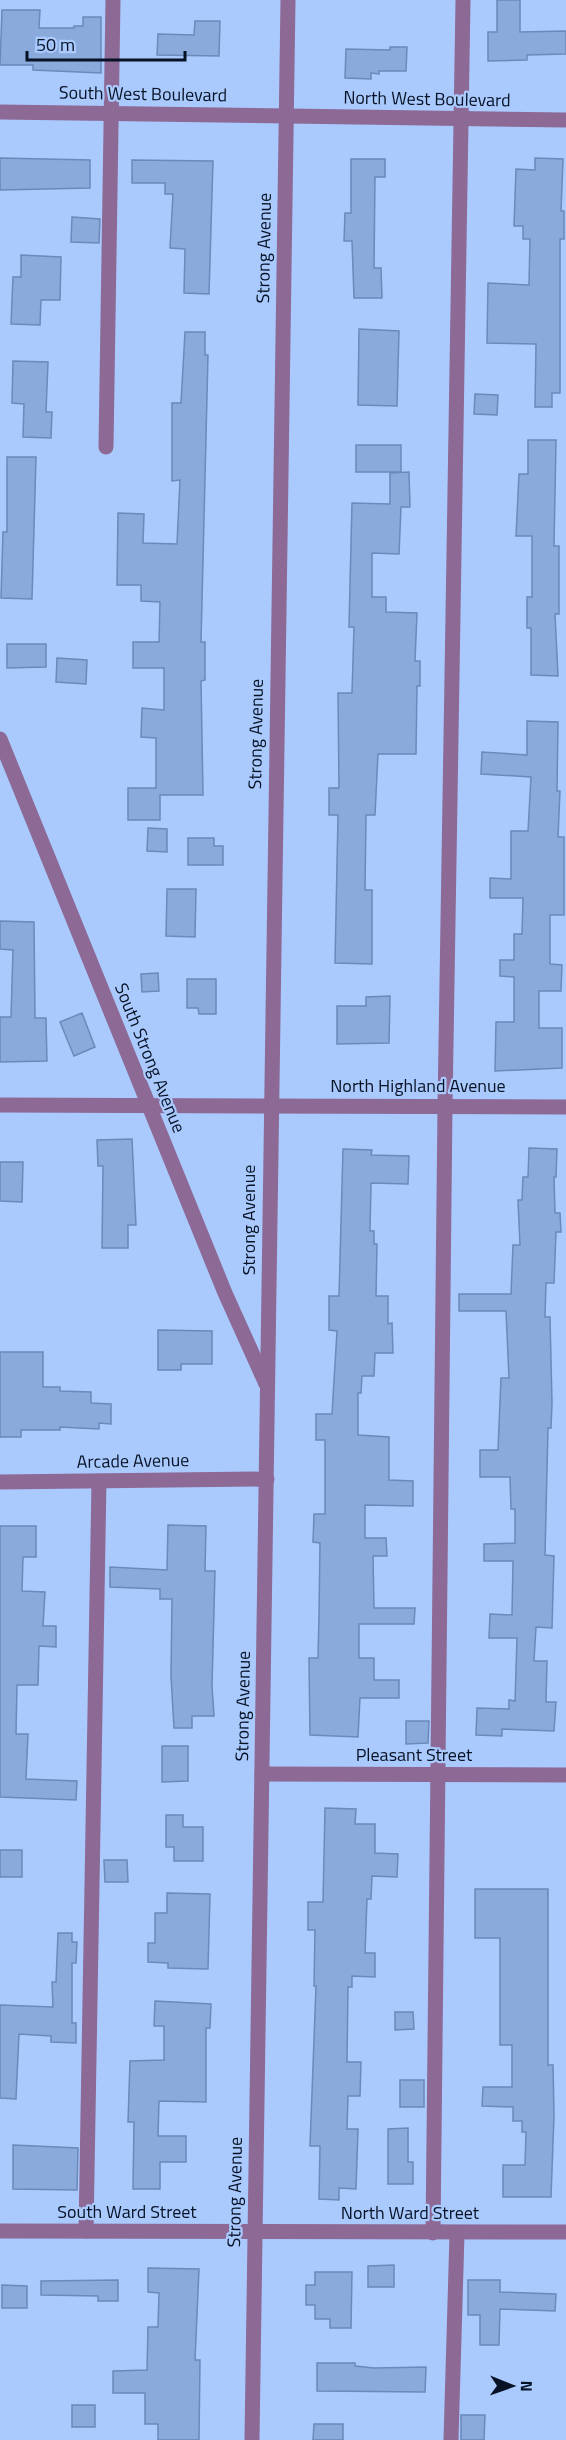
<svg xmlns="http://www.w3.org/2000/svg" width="566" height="2440" font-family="'Titillium Web',sans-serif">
<rect width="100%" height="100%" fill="#aacafe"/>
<g fill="#8baadc" stroke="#6b89b9" stroke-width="1.5">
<polygon points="497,0 520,0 520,32 566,31 566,54 527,55 527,60 488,61 488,32 497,32"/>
<polygon points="2,10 40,10 39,28 74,28 74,26 83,26 83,17 101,17 101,73 33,70 33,65 0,65"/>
<polygon points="195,21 220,21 219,56 157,55 158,34 194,35"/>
<polygon points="390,47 407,47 406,71 379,71 379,74 371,73 371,79 345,78 346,49 390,50"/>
<polygon points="0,158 90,160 90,188 0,190"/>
<polygon points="535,158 563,159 561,211 564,211 564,239 560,239 560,393 552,393 552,407 535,407 536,344 487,343 488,283 529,285 530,239 523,239 523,226 514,226 516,169 535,170"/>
<polygon points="351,159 385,159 385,177 375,177 374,268 381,268 382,298 354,298 352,241 344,241 345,213 351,213"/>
<polygon points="132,160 213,161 209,294 184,293 185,249 170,248 173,194 165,194 165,183 132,183"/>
<polygon points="72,217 100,219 99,243 71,242"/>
<polygon points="21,255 61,257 60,300 41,300 40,325 11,324 13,277 21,277"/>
<polygon points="359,329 399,331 397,406 358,405"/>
<polygon points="185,332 205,332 205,355 208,355 201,642 205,642 205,680 201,681 203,795 160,795 160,820 128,820 128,788 156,788 156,738 141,737 142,708 164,710 164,668 133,668 133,642 159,642 160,602 141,601 141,585 117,585 118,513 144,514 143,543 177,544 180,480 172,481 172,403 181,403"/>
<polygon points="13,361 48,362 46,412 52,412 51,438 23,437 24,404 12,403"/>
<polygon points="475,394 498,395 497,415 474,414"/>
<polygon points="528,440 556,440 554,546 559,546 559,614 555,614 558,676 531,675 531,628 527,628 527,597 532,597 532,536 516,536 519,474 528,474"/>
<rect x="356" y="445" width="45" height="27"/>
<polygon points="7,457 36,457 32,599 1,598 3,532 7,532"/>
<polygon points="409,472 410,507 401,507 399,554 372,553 372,597 386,597 386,612 417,613 415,661 420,661 420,686 417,686 416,754 378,754 375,815 366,815 365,890 372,890 372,964 335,963 338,815 329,815 329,788 339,788 338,693 352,693 354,627 349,627 352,503 390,504 390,473"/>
<polygon points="7,644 46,644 46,667 7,668"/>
<polygon points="57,658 87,660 86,684 56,682"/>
<polygon points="527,721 558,722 557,791 560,791 558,837 564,837 564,915 550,915 550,964 562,965 561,991 539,991 539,1028 562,1028 562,1068 495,1071 496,1022 514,1022 514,977 500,976 500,960 514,960 514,934 522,934 523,898 490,898 490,878 511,879 511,831 528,831 531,777 481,774 482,752 527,755"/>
<polygon points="148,828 167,829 167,852 147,851"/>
<polygon points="188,838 214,838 214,846 223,846 223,865 188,865"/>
<polygon points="167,889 196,889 195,937 166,936"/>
<polygon points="0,921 34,922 35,1018 46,1018 47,1061 0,1062 0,1017 11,1017 13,950 0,949"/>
<polygon points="158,973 159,991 142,992 141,974"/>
<polygon points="187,979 216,979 216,1014 199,1014 198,1008 187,1008"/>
<polygon points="390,996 389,1043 337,1044 337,1006 366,1006 366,997"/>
<polygon points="82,1013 95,1047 74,1056 60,1022"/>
<polygon points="132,1139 136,1225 128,1225 128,1248 102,1248 103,1166 98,1166 97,1140"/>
<polygon points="529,1148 557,1149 556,1177 554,1177 555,1213 560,1213 561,1232 556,1232 554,1283 546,1283 545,1317 550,1317 552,1403 551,1428 548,1428 545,1555 554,1556 552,1628 536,1627 534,1661 547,1661 546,1702 556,1702 554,1731 502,1729 502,1736 476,1735 477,1708 509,1709 509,1700 515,1701 517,1638 489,1638 490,1614 512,1615 513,1561 484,1561 484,1544 515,1543 515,1509 511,1509 510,1477 480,1477 480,1450 498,1450 501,1378 509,1378 506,1311 459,1311 459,1294 511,1294 513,1245 520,1245 518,1200 522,1200 523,1177 528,1177"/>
<polygon points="343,1149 372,1150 371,1155 409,1156 408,1184 371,1183 370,1231 374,1231 374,1244 377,1244 376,1296 388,1296 388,1324 392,1323 393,1353 375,1353 374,1376 362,1376 361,1393 358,1393 358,1435 389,1437 389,1480 413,1481 413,1506 365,1505 365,1538 386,1538 387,1556 373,1556 374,1608 415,1608 414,1624 359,1624 359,1658 374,1658 374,1680 399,1680 399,1698 360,1698 358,1737 310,1735 309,1658 318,1658 319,1615 320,1543 313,1542 314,1514 325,1514 325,1440 316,1440 316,1414 332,1414 337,1331 329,1330 329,1296 339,1296"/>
<polygon points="0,1162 23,1162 22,1202 0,1201"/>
<polygon points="158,1330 212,1331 212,1364 181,1364 181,1370 158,1370"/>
<polygon points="0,1352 43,1352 43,1387 60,1387 60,1391 91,1392 91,1403 111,1404 111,1424 99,1423 99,1429 60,1427 60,1430 21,1430 21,1437 0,1437"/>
<polygon points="168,1525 206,1526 205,1571 215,1571 212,1686 214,1716 192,1716 192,1728 174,1728 171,1676 172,1599 160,1599 160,1589 110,1587 110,1567 167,1570"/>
<polygon points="0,1526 36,1526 36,1557 23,1557 22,1591 45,1592 43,1626 56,1626 56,1647 39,1646 38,1685 17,1685 16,1734 28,1734 26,1779 77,1781 76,1800 0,1797"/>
<polygon points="406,1721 429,1721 428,1743 406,1744"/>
<polygon points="162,1746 188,1746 188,1781 162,1782"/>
<polygon points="325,1808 356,1809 355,1824 375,1824 375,1853 398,1854 397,1877 372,1876 371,1899 367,1899 365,1953 375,1953 375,1977 352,1976 352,1987 348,1987 347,2062 361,2062 360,2096 348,2096 347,2129 358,2129 356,2189 339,2188 339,2200 319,2199 320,2146 310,2146 316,1986 314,1986 315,1930 308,1930 308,1902 323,1902"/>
<polygon points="166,1815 183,1815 183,1827 203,1827 203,1861 174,1861 174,1847 166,1847"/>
<rect x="0" y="1850" width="22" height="27"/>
<polygon points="104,1860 127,1860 128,1882 105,1882"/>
<polygon points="475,1889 548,1889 548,2065 553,2065 554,2116 551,2197 503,2197 503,2165 525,2165 526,2132 522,2132 522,2121 513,2121 513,2107 482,2106 483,2087 512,2087 512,2045 500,2045 500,1938 475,1938"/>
<polygon points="167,1893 210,1894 208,1969 168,1968 168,1963 148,1962 148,1943 155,1943 155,1913 167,1913"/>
<polygon points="58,1933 72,1933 72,1942 77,1942 76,1963 72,1963 72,2023 76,2023 76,2043 51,2042 51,2036 19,2034 16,2099 0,2098 0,2005 53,2007 52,1982 56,1982"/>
<polygon points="155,2001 211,2004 210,2028 206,2028 206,2102 159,2101 158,2136 186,2136 186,2162 160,2162 160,2189 133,2189 134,2122 128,2122 130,2061 164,2060 164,2026 154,2026"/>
<polygon points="395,2012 413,2012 414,2029 395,2030"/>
<rect x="400" y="2080" width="24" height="27"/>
<polygon points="408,2128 408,2162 413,2162 413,2184 388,2184 388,2129"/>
<polygon points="13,2145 78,2148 77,2190 13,2189"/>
<polygon points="394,2265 394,2287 368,2287 368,2266"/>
<polygon points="148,2268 199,2269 195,2360 200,2360 199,2440 158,2440 158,2424 145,2424 145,2393 113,2393 113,2371 147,2370 148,2327 158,2327 159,2293 148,2292"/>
<polygon points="315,2272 352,2272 351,2328 330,2328 330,2319 315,2319 315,2305 306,2305 306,2285 315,2285"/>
<polygon points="118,2280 118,2301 98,2301 98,2296 41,2295 41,2281"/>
<polygon points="468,2280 500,2280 500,2292 556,2294 555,2311 500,2309 499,2345 480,2345 480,2315 468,2315"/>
<polygon points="2,2285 27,2286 27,2308 2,2308"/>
<polygon points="317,2363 355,2363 355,2366 374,2368 426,2367 425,2392 317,2391"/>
<rect x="72" y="2405" width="23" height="22"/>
<polygon points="461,2415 485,2415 484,2440 461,2440"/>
<polygon points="314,2424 343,2424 343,2440 313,2440"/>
</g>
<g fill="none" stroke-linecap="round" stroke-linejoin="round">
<g stroke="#8d6996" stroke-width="15">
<polyline points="0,112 566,120"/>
<polyline points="106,447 113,0"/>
<polyline points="0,739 225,1293 266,1384"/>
<polyline points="0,1105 566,1107"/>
<polyline points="0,1482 267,1479"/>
<polyline points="262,1774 566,1775"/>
<polyline points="0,2231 566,2232"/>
<polyline points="86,2231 99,1481"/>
<polyline points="433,2233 445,1106 463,0"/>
<polyline points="252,2440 288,0"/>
<polyline points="451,2440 457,2234"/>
</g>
</g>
<g text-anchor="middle" stroke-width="4.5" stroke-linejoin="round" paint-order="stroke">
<g font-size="18" fill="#071224" stroke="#aacafe">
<text transform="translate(143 94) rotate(1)" y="6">South West Boulevard</text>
<text transform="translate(427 99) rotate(1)" y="6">North West Boulevard</text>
<text transform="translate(264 248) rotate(-89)" y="6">Strong Avenue</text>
<text transform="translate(256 734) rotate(-89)" y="6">Strong Avenue</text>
<text transform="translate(150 1058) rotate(68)" y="6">South Strong Avenue</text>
<text x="418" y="1092">North Highland Avenue</text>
<text transform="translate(249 1220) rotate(-90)" y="6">Strong Avenue</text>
<text transform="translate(133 1461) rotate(-1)" y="6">Arcade Avenue</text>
<text transform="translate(243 1706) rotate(-89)" y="6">Strong Avenue</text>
<text x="414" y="1761">Pleasant Street</text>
<text transform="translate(235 2192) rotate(-89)" y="6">Strong Avenue</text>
<text x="127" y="2218">South Ward Street</text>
<text x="410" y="2219">North Ward Street</text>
</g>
</g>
<g transform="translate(512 2386) rotate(91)" stroke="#aacafe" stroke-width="4.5" paint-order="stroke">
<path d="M0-4.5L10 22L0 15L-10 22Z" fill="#071224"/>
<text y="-9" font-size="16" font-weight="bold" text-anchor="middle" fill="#071224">N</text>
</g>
<path d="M27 51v9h158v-9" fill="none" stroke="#071224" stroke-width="3"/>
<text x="36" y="51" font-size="18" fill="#071224" stroke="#aacafe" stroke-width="4.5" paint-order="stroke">50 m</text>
</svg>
